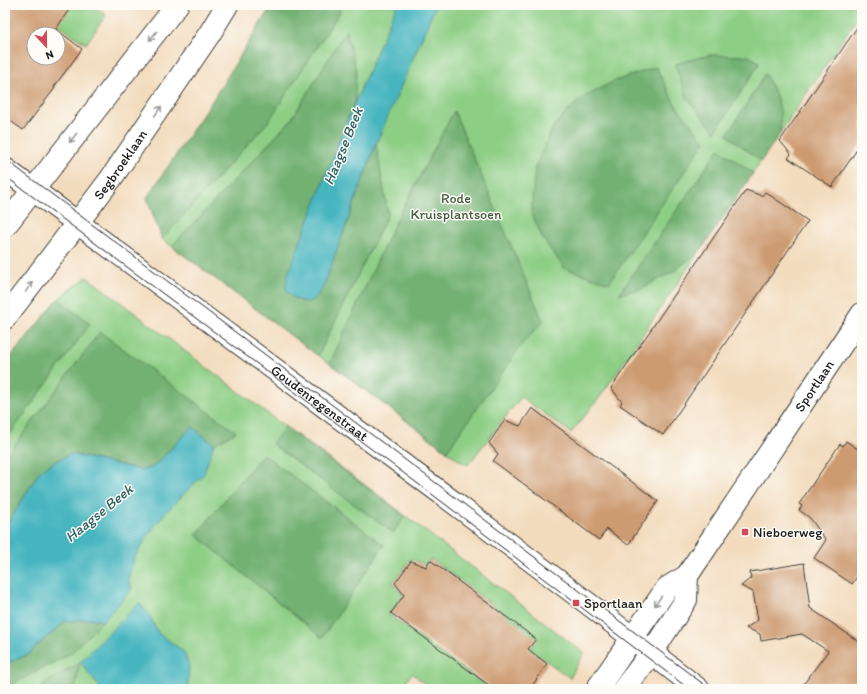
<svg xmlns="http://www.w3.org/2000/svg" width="867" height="694" font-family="Itim,sans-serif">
<rect width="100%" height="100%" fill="#fdfcf7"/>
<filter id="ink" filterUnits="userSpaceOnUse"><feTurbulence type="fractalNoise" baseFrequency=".025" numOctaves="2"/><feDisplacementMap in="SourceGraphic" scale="8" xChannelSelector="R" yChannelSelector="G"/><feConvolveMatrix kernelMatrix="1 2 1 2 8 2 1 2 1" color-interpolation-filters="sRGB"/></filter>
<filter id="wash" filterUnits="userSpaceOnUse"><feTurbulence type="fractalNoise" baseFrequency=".012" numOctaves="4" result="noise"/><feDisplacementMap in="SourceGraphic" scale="16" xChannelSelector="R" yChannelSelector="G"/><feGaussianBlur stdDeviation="0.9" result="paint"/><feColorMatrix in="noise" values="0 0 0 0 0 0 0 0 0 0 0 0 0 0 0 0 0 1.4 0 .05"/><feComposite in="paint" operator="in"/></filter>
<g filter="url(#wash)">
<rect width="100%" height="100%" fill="#f3dcbe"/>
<g fill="#8dce85" stroke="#547550">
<polygon points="72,5 92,5 106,15 86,44 58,25"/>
<polygon points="272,5 862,5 862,11 753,173 600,397 571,433 521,397 468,465 460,461 162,239 147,198 214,98"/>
<polygon points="87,277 275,419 376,493 584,653 570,678 530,649 538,639 431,559 425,565 411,559 393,583 403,595 389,614 431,646 491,689 431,689 412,673 401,689 5,689 5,364 58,299"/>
</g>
<g fill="#72b172" stroke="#476647">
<polygon points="272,5 338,5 340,12 268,122 162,239 147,198 214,98"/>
<polygon points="346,30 356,70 355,102 343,130 324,285 376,144 388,214 318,356 172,246 291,120"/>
<polygon points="709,55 749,56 759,62 759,64 715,132 687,98 675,64"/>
<polygon points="656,67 676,106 705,141 609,283 564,268 543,239 531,212 535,167 554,125 579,100 612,82"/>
<polygon points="765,74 776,95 781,114 780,134 761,161 727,135"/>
<polygon points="454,111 543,321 522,344 447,451 330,363 393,227"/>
<polygon points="719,149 753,173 701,250 673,272 640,289 619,294"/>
<polygon points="58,299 90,324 5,441 5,364"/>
<polygon points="100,332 236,432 214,444 192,427 153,467 143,470 71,454 56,461 40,471 5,528 5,458"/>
<polygon points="285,427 405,516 393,533 272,444"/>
<polygon points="263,454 384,545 322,638 196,535"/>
<polygon points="93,619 103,621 71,653 5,688 5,664 30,654 33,649 66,621"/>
<polygon points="80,662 75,689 42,689 45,683"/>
</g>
<g fill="#46b5c0" stroke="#31686e">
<path d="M397 5H436L376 144 324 285C321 290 319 295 315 299 307 305 294 300 288 293 285 288 286 282 287 277L343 130Z"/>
<polygon points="192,427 214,444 204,474 165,513 148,535 134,559 128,579 132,589 103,621 93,619 66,621 33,649 30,654 5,664 5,528 40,471 56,461 71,454 143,470 153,467"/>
<polygon points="139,603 149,614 158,633 183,651 189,665 188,686 185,689 101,689 80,662"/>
</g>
<g id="blocks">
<g fill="#cd9b72" fill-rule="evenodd">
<path d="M5 5H72L56 29 82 49 54 87 55 88 23 130 5 117ZM34 34H58V58H34Z"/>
<polygon points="862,20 862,142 832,187 788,158 791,154 780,141"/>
<polygon points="746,190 762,196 765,192 808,221 663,435 620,405 622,402 611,388"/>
<polygon points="532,408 658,501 628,545 607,529 599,540 493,461 498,454 489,443 505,420 520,426"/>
<polygon points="846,441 862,452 862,570 852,584 814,558 826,540 810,518 799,510 802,506 799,504 818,476 840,444 843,446"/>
<polygon points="430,560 536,639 528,649 547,664 530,689 494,689 391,613 404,595 395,583 411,561 426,567"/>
<polygon points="804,563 810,608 862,644 862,689 800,689 828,651 802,634 761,641 760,634 746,628 758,620 753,592 741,586 751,578 750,572"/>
</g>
</g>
</g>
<g filter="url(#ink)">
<use href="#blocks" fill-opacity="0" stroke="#3c3934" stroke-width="1"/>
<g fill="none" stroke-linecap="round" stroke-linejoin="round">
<g stroke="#3c3934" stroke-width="24">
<g id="minor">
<path id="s1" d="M5 169 433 487 594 608 698 689"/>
<path id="s2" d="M597 689 667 588 687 576 862 314"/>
<polyline points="624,689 652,652 686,600 687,576"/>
</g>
</g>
<g stroke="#3c3934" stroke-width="24">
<g id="major">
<polyline points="5,226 177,5"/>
<path id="s3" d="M5 318 110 180 210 33 227 5"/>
</g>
</g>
<use href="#minor" stroke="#fff" stroke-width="22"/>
<use href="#major" stroke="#fff" stroke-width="22"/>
<g stroke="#1c1c1c" stroke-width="1">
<polyline points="5,159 710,689"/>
<polyline points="5,176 429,492 689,689"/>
</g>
</g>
<defs><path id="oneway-shaft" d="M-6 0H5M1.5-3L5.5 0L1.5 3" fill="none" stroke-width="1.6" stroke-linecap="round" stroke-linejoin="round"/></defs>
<g stroke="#999">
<use href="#oneway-shaft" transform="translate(153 36) rotate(128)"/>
<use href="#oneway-shaft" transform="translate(158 111) rotate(-56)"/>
<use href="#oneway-shaft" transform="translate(73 138) rotate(128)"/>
<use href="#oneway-shaft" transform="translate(29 287) rotate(-54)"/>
<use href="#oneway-shaft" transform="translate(658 601) rotate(125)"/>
</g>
</g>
<g fill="#d1495b" stroke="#fdfcf7" stroke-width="1.5">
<rect x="741" y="528" width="8" height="8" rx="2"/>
<rect x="572" y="599" width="8" height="8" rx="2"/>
</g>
<g text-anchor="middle" stroke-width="3" stroke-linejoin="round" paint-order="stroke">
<g font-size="14" fill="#1c1c1c" stroke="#fdfcf7">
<text dy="5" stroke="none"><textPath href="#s3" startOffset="192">Segbroeklaan</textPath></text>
<text dy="5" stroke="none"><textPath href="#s2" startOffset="375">Sportlaan</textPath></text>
<text dy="5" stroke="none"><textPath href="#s1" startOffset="392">Goudenregenstraat</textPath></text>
</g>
<g font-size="14" fill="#445a41" stroke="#fdfcf7">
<text x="456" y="203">Rode<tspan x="456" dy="16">Kruisplantsoen</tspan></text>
</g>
<g font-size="14" fill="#1c1c1c" stroke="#fdfcf7" text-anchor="start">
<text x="753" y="537">Nieboerweg</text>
<text x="584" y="608">Sportlaan</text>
</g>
<g font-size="15" font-style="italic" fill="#2f6166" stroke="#fdfcf7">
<text transform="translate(343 146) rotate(-68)" y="5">Haagse Beek</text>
<text transform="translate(99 513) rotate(-39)" y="5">Haagse Beek</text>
</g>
</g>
<rect width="867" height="694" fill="none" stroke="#fdfcf7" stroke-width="20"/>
<g transform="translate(46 46) rotate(158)"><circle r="19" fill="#fdfcf7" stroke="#a3a29f"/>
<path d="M0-3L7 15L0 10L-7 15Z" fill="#d1495b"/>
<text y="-6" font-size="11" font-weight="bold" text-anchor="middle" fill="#1c1c1c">N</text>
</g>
</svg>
